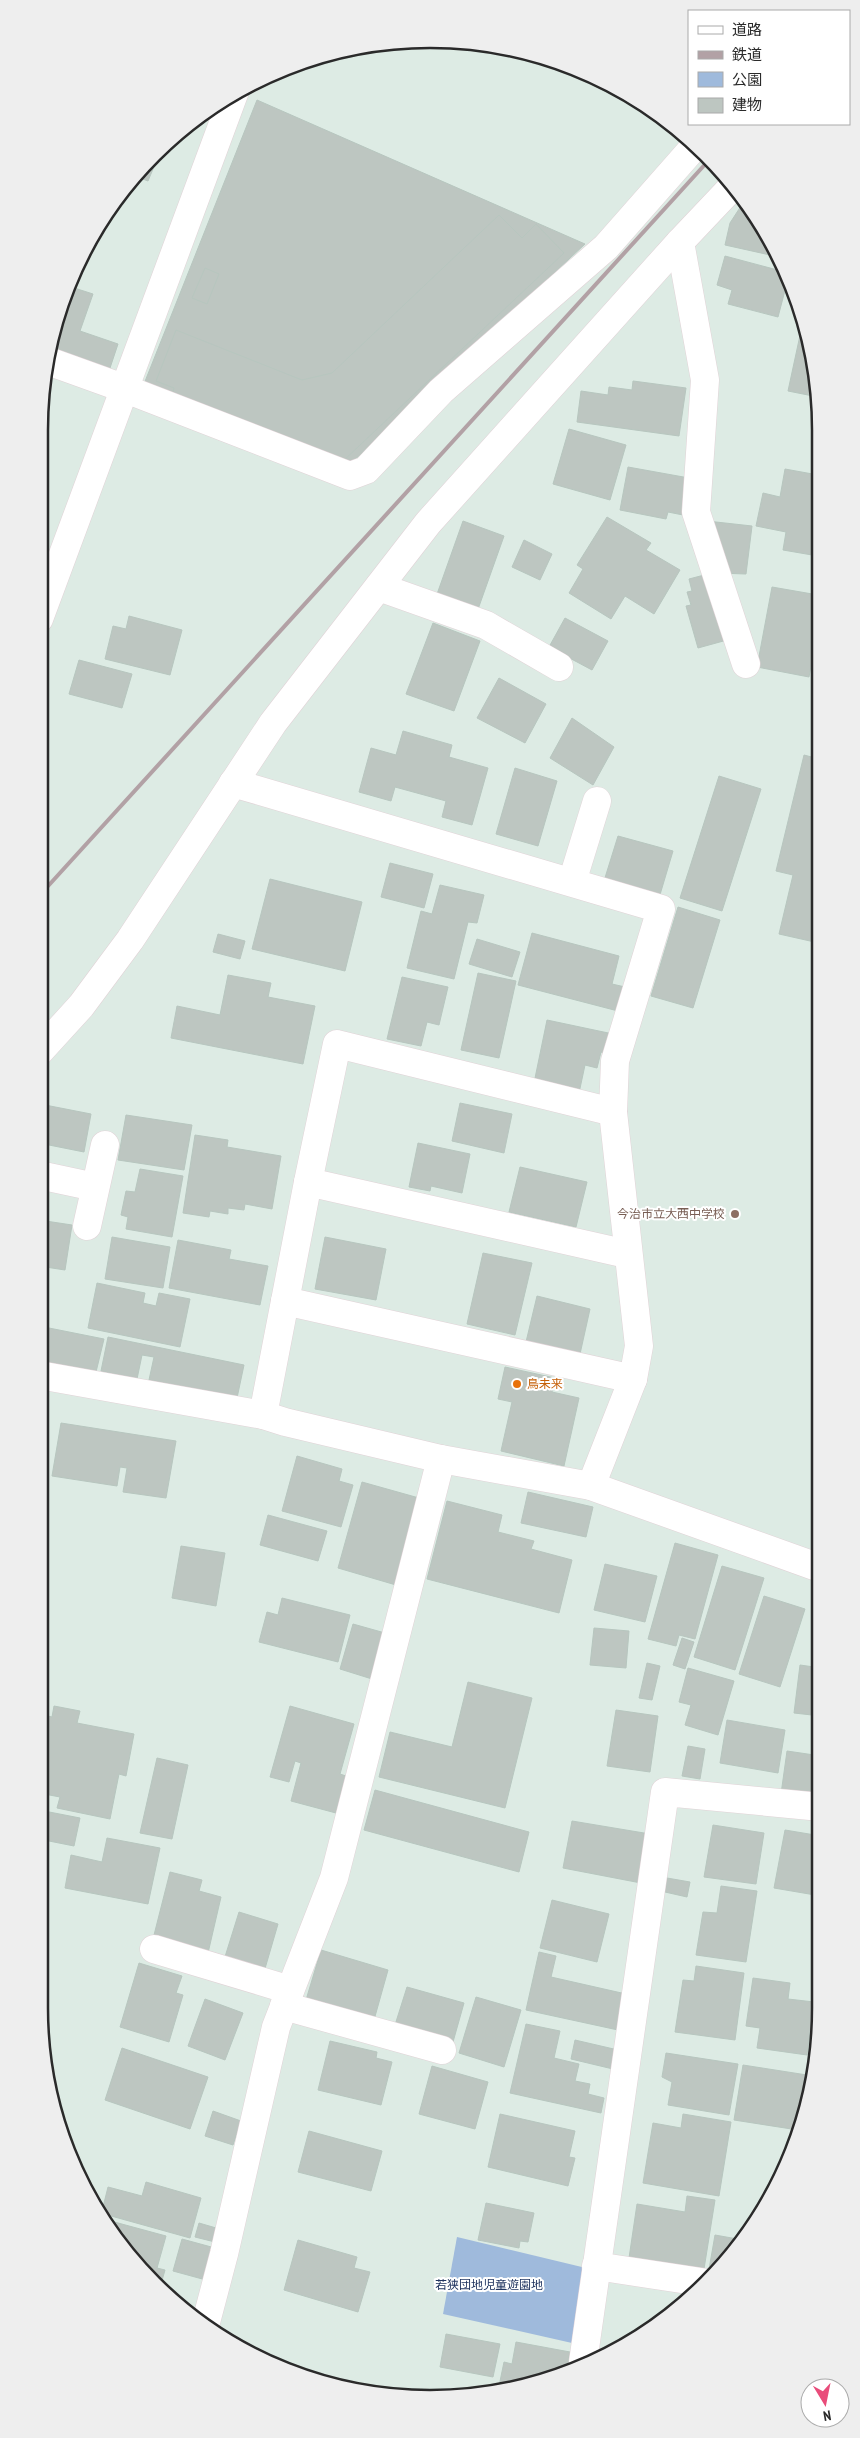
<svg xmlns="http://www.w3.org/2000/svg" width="860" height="2438" font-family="'PT Sans Narrow','Noto Sans JP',sans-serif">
<rect width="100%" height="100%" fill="#ddebe4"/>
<polygon fill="#9fbadc" points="457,2237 586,2268 572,2343 443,2314"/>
<g fill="#bdc6c1" stroke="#b7c6bf">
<polygon points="257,100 585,244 346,468 140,394"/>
<polygon points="163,145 148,181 135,176"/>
<polygon points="741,206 748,208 773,245 770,255 725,245 730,223"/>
<polygon points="499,215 522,238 536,224 564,253 342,462 172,395 174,388 156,381 176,330 302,380 332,373"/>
<polygon points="725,256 785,272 788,279 778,317 728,304 732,290 717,285"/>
<polygon points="205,268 219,274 207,304 192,298"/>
<polygon points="68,286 93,294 80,331 118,344 108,374 49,353 52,329"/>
<polygon points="802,326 818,379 818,397 788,391"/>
<polygon points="633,381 686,388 679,436 577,422 581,391 608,395 609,387 632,390"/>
<polygon points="569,429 626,445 610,500 553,484"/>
<polygon points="628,467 689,478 683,515 668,512 666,519 620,510"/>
<polygon points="785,469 818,475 818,556 783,550 786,532 756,526 763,493 780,497"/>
<polygon points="607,517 651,543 646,550 680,570 654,614 625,596 611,619 569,593 583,569 577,565"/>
<polygon points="463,521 504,536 477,612 436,597"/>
<polygon points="707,521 752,526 746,574 718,573"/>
<polygon points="524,540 552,554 540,580 512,567"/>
<polygon points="708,574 727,640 698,648 686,606 691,605 687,592 692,591 689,579"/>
<polygon points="772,587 818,595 811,643 815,644 809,677 757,667"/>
<polygon points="129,616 182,630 170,675 105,659 113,626 126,629"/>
<polygon points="565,618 608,641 592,670 549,647"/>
<polygon points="433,623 480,641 454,711 406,694"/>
<polygon points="79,660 132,674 122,708 69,694"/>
<polygon points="499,678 546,704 525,743 477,718"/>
<polygon points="572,718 614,747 593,785 550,758"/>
<polygon points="403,731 452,745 449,757 488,768 472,825 442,817 446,801 395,787 391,801 359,792 371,748 396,755"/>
<polygon points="804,755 819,759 819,943 779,934 793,875 776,871"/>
<polygon points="515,768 557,781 538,846 496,834"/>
<polygon points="719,776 761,789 722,911 680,898"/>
<polygon points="618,836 673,851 659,898 604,881"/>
<polygon points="390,863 433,874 424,908 381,897"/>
<polygon points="270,879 362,902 345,971 252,949"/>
<polygon points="440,885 484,895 477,923 468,922 454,979 407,968 421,911 432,914"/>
<polygon points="678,907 720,920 693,1008 651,996"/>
<polygon points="532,933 619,956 612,984 625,987 618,1011 518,985"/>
<polygon points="218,934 245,941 240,959 213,952"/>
<polygon points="477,939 520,952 512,977 469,964"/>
<polygon points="478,973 516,981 499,1058 461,1050"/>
<polygon points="228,975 271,983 268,997 315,1006 303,1064 171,1038 177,1006 220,1015"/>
<polygon points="402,977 448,987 439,1025 427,1022 421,1046 387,1039"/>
<polygon points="547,1020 613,1034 609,1054 601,1052 597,1068 585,1065 579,1093 534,1083"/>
<polygon points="460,1103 512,1114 504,1153 452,1141"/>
<polygon points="40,1104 91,1114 84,1152 39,1143"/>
<polygon points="126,1115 192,1125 184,1170 118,1160"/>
<polygon points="195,1135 228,1140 227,1147 281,1156 272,1209 245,1204 244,1210 228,1208 228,1214 210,1211 209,1217 183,1213"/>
<polygon points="418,1143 470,1154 462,1193 431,1186 430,1191 409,1187"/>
<polygon points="520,1167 587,1182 576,1227 509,1212"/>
<polygon points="140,1169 183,1176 172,1237 126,1229 128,1217 121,1215 126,1191 135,1192"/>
<polygon points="39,1220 72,1225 65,1270 39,1266"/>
<polygon points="112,1237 170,1247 163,1288 105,1279"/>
<polygon points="325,1237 386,1249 376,1300 315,1289"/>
<polygon points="178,1240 231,1250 229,1259 268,1266 260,1305 169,1288"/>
<polygon points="483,1253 532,1263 515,1335 467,1324"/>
<polygon points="97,1283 145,1293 143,1303 156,1306 159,1293 190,1299 180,1347 88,1328"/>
<polygon points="537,1296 590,1309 580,1354 526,1342"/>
<polygon points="39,1326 104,1339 96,1372 39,1361"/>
<polygon points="108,1337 244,1365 237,1398 149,1380 154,1357 142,1355 137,1379 101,1371"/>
<polygon points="505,1367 555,1378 552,1392 579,1398 564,1466 501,1451 512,1402 498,1399"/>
<polygon points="61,1423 176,1441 166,1498 123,1492 127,1468 120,1467 117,1486 52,1476"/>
<polygon points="297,1456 342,1469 339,1481 353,1485 341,1527 282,1511"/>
<polygon points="362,1482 419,1498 396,1585 338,1568"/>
<polygon points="528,1492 593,1507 586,1537 521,1523"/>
<polygon points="447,1501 502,1515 498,1532 534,1541 531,1549 572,1560 559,1613 427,1579"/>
<polygon points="268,1515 327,1531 318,1561 260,1545"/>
<polygon points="675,1543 718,1555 695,1639 679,1635 676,1646 648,1639"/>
<polygon points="181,1546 225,1553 216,1606 172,1598"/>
<polygon points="605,1564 657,1576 645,1622 594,1610"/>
<polygon points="722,1566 764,1578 735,1670 694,1657"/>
<polygon points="764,1596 805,1609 780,1687 739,1674"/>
<polygon points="282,1598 350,1615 338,1662 259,1642 267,1612 278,1615"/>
<polygon points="353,1624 385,1633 372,1679 340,1669"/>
<polygon points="594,1628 629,1631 626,1668 590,1665"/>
<polygon points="682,1638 694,1642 685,1669 673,1665"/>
<polygon points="647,1663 660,1666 652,1700 639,1698"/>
<polygon points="800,1665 821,1668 821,1716 794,1713"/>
<polygon points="688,1668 734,1681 718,1735 685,1725 691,1705 679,1702"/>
<polygon points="468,1682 532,1698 505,1808 379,1777 390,1732 452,1747"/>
<polygon points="54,1706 80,1711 77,1723 134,1734 126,1776 119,1774 110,1819 57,1808 60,1797 39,1793 39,1714 52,1717"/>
<polygon points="290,1706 354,1724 340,1774 346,1776 336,1813 291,1801 301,1763 295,1761 289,1782 270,1777"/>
<polygon points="616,1710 658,1716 650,1772 607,1766"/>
<polygon points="727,1720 785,1730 778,1773 720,1763"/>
<polygon points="688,1746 705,1749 700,1779 682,1776"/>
<polygon points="787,1751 821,1756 821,1800 781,1794"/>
<polygon points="157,1758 188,1765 172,1839 140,1833"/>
<polygon points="375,1790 529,1832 519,1872 364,1830"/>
<polygon points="39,1810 80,1818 74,1846 39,1839"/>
<polygon points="572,1821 650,1834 641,1883 563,1868"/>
<polygon points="713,1825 764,1833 756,1884 704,1877"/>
<polygon points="785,1830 821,1836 821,1896 774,1888"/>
<polygon points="107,1838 160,1848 148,1904 65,1888 71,1855 102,1862"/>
<polygon points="170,1872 202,1880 199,1891 221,1897 208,1953 153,1939"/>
<polygon points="667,1878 690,1882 687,1897 665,1892"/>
<polygon points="721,1886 757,1891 746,1962 696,1955 703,1912 717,1913"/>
<polygon points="552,1900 609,1914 597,1962 540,1948"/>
<polygon points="239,1912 278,1924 264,1972 224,1960"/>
<polygon points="321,1950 388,1970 374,2020 306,2000"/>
<polygon points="539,1952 556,1956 551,1977 626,1994 618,2030 526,2010"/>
<polygon points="139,1963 182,1976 176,1993 183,1995 169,2042 120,2027"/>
<polygon points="696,1966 744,1973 735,2040 675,2032 683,1980 694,1981"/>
<polygon points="753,1978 790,1983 788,1999 814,2002 807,2055 757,2048 760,2028 746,2026"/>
<polygon points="407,1987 464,2003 453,2042 395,2025"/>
<polygon points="476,1997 521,2010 504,2067 459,2053"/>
<polygon points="205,1999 243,2013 225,2060 188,2046"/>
<polygon points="526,2024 560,2031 554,2058 579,2064 575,2081 590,2084 588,2094 604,2098 601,2113 510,2093"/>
<polygon points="575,2040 618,2050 613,2069 571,2059"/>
<polygon points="330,2041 377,2052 376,2058 392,2062 381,2105 318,2090"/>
<polygon points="122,2048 208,2077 190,2129 105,2100"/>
<polygon points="666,2053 738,2064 729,2115 668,2105 672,2082 662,2077"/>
<polygon points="743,2065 807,2075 798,2130 734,2120"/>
<polygon points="432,2066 488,2082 475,2129 419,2114"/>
<polygon points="213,2111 241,2121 233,2145 205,2136"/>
<polygon points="500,2114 575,2131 569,2157 575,2158 568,2186 488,2167"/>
<polygon points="683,2114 731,2122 719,2196 643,2183 653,2123 681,2128"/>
<polygon points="309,2131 382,2151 371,2191 298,2172"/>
<polygon points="146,2182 201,2198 190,2238 104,2214 102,2211 108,2187 142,2196"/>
<polygon points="687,2196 715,2200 704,2269 629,2258 637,2204 685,2212"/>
<polygon points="486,2203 534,2213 528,2242 520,2241 519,2248 478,2240"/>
<polygon points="758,2208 763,2209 754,2227"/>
<polygon points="107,2220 166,2236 157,2268 165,2270 161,2284 164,2285 163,2291 136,2266"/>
<polygon points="199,2223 223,2230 219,2243 195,2237"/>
<polygon points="715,2235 743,2240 714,2276 708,2275"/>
<polygon points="182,2239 215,2248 206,2280 173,2271"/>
<polygon points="298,2240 357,2257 354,2268 370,2272 358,2312 284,2290"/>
<polygon points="446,2334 500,2344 493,2377 440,2367"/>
<polygon points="516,2342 570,2352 567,2369 531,2386 498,2391 504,2362 512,2364"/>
</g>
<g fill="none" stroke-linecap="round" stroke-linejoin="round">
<g stroke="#e1d3d7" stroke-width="29">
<g id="minor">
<polyline points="680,242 705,380 696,512 746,664"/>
<polyline points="48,361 123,388 350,476 366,470 441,391 606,247 694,147"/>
<polyline points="379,587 486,625 559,667"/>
<polyline points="39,619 235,91"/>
<polyline points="233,783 661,909 615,1061 613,1112"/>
<polyline points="572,882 597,801"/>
<polyline points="39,1052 81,1006 130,940 273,723 428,523 680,242 733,186"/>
<polyline points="39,1175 95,1187"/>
<polyline points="308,1182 627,1254"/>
<polyline points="87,1226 105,1145"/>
<polyline points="285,1301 633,1379"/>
<polyline points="39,1375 263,1415 285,1422 441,1459 591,1486 820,1568"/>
<polyline points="263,1415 308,1182 337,1044 613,1112 639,1346 633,1379 591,1486"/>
<polyline points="154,1949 290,1990"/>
<polyline points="284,2006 442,2050"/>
<polyline points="596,2266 708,2283"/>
<polyline points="205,2326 224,2254 276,2027 334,1878 441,1459"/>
<polyline points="583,2362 665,1792 821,1807"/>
</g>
</g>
<use href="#minor" stroke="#fff" stroke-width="28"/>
<polyline stroke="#b2a1a5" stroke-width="4" points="39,896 709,160"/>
</g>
<circle fill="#8d6e63" stroke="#fff" stroke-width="2" cx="735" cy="1214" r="5"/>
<circle fill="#e8710a" stroke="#fff" stroke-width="2" cx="517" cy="1384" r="5"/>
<g text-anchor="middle" stroke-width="4" stroke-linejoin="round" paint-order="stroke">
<g font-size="12" fill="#785e54" stroke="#fff" text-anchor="end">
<text x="725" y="1218">今治市立大西中学校</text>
</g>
<g font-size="12" fill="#c56008" stroke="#fff" text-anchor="start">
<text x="527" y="1388">鳥未来</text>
</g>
<g font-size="12" fill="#213560" stroke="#fff">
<text x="489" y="2289">若狭団地児童遊園地</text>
</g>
</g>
<path d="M0 0H860V2438H0ZM430 48H430A382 382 0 0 1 812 430V2008A382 382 0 0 1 430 2390H430A382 382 0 0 1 48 2008V430A382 382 0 0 1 430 48Z" fill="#eee" fill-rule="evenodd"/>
<path fill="none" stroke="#2a2a2a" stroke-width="2.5" d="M430 48H430A382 382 0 0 1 812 430V2008A382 382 0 0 1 430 2390H430A382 382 0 0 1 48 2008V430A382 382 0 0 1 430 48Z"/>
<rect x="688" y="10" width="162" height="115" fill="#ffffff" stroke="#aaaaaa"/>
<rect x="698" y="26" width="25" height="8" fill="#ffffff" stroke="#aaaaaa"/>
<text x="732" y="35" font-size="15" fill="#2a2a2a">道路</text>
<rect x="698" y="51" width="25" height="8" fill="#b2a1a5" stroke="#aaaaaa"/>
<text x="732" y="60" font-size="15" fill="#2a2a2a">鉄道</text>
<rect x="698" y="72" width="25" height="15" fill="#9fbadc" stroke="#aaaaaa"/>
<text x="732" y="85" font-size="15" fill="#2a2a2a">公園</text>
<rect x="698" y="98" width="25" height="15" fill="#bdc6c1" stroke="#aaaaaa"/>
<text x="732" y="110" font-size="15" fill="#2a2a2a">建物</text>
<g transform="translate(825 2403) rotate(170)"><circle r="24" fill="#ffffff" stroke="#aaaaaa"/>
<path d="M0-4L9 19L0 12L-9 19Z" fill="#e94c7a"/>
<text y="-8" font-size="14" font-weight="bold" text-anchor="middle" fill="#2a2a2a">N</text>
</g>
</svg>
